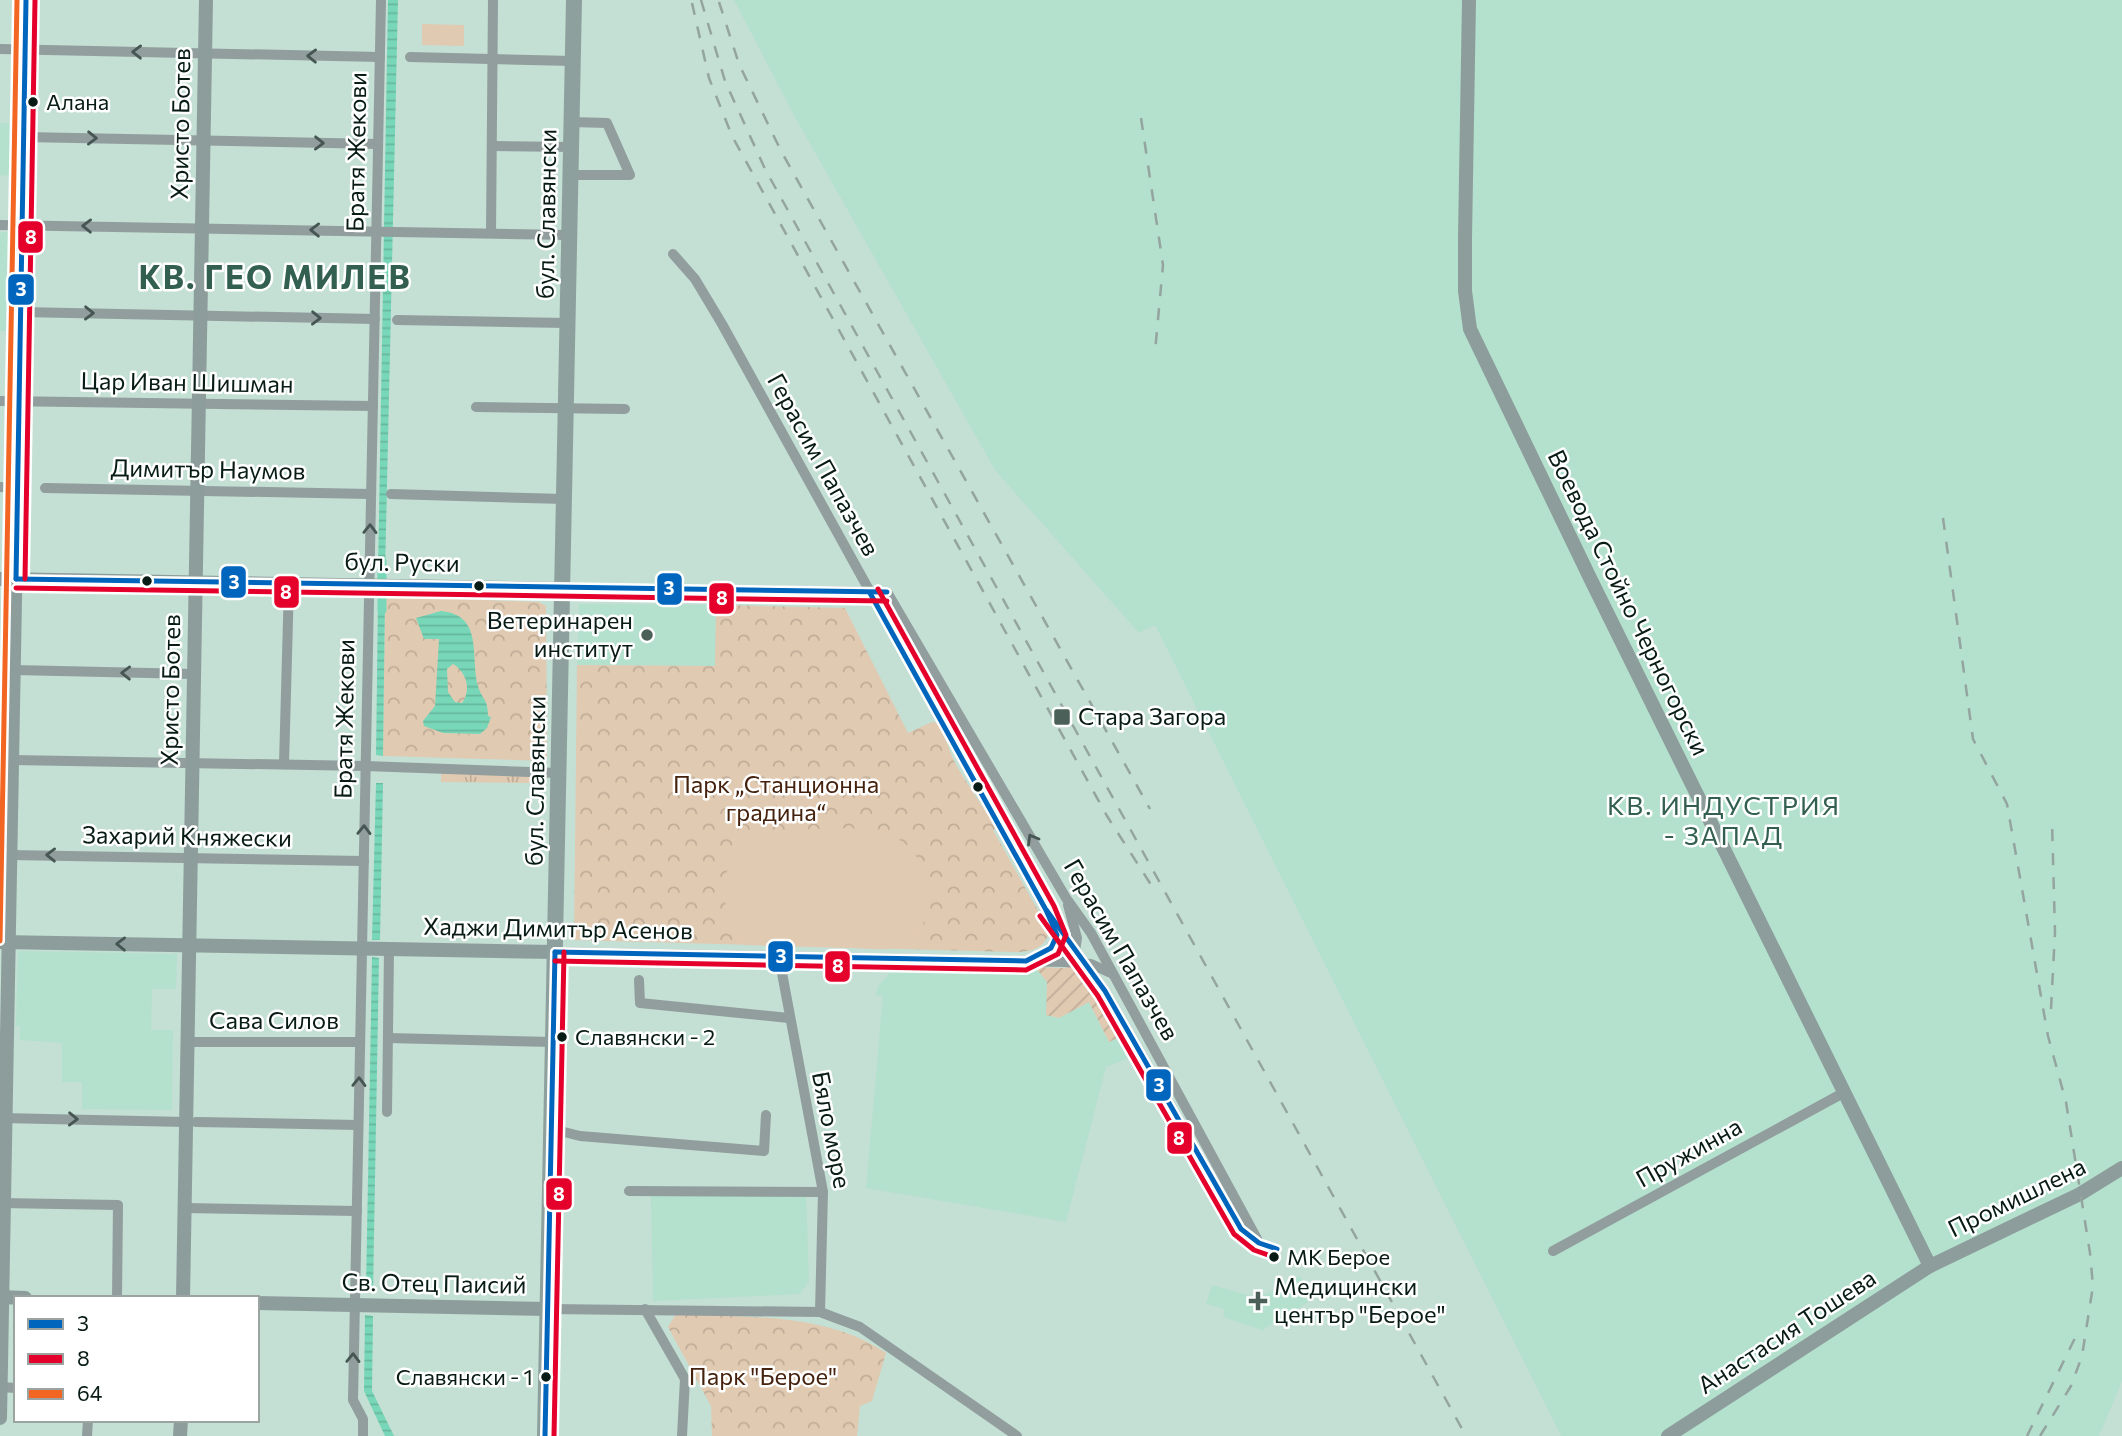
<svg xmlns="http://www.w3.org/2000/svg" width="2122" height="1436" font-family="Commissioner,sans-serif">
<defs>
<pattern id="grass-tufts" width="24" height="20" patternUnits="userSpaceOnUse" patternTransform="scale(1.75)"><rect width="24" height="20" fill="#e1cab2"/><path d="M3 7l-1-3M5 7V3M7 7l1-3M15 17l-1-3M17 17v-4M19 17l1-3" fill="none" stroke="#c0ad98"/></pattern>
<pattern id="park-crowns" width="20" height="18" patternUnits="userSpaceOnUse" patternTransform="scale(1.75)"><rect width="20" height="18" fill="#e1cab2"/><path d="M2 6a3 3 0 1 1 6 0M12 15a3 3 0 1 1 6 0" fill="none" stroke="#c0ad98"/></pattern>
<pattern id="garden-furrows" width="10" height="10" patternUnits="userSpaceOnUse" patternTransform="scale(1.75)"><rect width="10" height="10" fill="#e1cab2"/><path d="M-1 1l2-2M0 10L10 0M9 11l2-2" fill="none" stroke="#c0ad98"/></pattern>
<pattern id="water-rules" width="6" height="5" patternUnits="userSpaceOnUse" patternTransform="scale(1.75)"><rect width="6" height="5" fill="#78d7b8"/><path d="M0 2.5h6" fill="none" stroke="#66b89d"/></pattern>
</defs>
<rect width="100%" height="100%" fill="#c4dfd4"/>
<g fill="#b4e0ce">
<polygon points="734,0 2122,0 2122,1381 2099,1436 1561,1436 1155,625 1139,633 995,470 796,119"/>
<polygon points="0,123 12,123 11,176 0,175"/>
<polygon points="0,232 9,232 8,331 0,331"/>
<polygon points="579,604 716,605 716,666 577,665"/>
<polygon points="18,951 177,954 176,989 152,989 151,1030 173,1030 172,1110 82,1109 82,1082 62,1082 62,1043 20,1040 20,1026 16,1026"/>
<polygon points="890,964 1035,967 1047,981 1065,1015 1089,1002 1109,1042 1124,1035 1136,1055 1106,1067 1066,1222 866,1188 883,996 876,995 878,986 888,976"/>
<polygon points="651,1194 806,1197 809,1282 799,1294 653,1301"/>
<polygon points="1300,1276 1313,1299 1262,1330 1223,1317 1225,1309 1206,1304 1212,1285 1258,1298"/>
</g>
<polygon fill="url(#grass-tufts)" points="441,773 539,774 539,783 441,782"/>
<g fill="url(#park-crowns)">
<polygon points="404,597 539,602 546,606 547,761 383,756 385,599"/>
<path d="M716 605 845 608 908 733 932 722 938 723C945 736 949 750 955 763 968 786 983 806 996 828L993 830 1046 925 1049 932C1044 950 1030 952 1013 952L574 940 577 665 715 666Z"/>
<path d="M676 1314C747 1318 825 1312 886 1353L872 1401 860 1406 857 1436H712L711 1406 668 1327Z"/>
</g>
<polygon fill="url(#garden-furrows)" points="1073,964 1089,972 1109,1007 1102,1011 1109,1025 1116,1023 1124,1035 1109,1042 1089,1002 1059,1018 1046,1015 1047,982 1035,967 1065,968"/>
<g fill="#e1cab2">
<polygon points="422,24 464,25 464,46 422,45"/>
<path d="M791 830C823 830 867 823 896 838 938 860 942 937 893 948 881 951 864 948 851 948 815 947 780 946 745 945 706 892 722 837 791 830Z"/>
</g>
<g fill="url(#water-rules)" fill-rule="evenodd">
<polygon points="388,0 398,0 385,573 378,572"/>
<polygon points="378,599 385,599 383,756 376,755"/>
<path d="M441 611C484 615 470 656 478 686 482 700 488 698 488 716L491 717 487 728 480 734 443 733 424 726 423 721 435 706 439 639H424L416 618ZM453 664C466 672 472 689 462 703L455 702 448 692 447 669Z"/>
<polygon points="376,783 383,783 380,940 372,940"/>
<polygon points="372,957 379,958 373,1292 366,1291"/>
<polygon points="365,1315 373,1316 372,1391 394,1436 385,1436 364,1391"/>
</g>
<g fill="none" stroke-linecap="round" stroke-linejoin="round">
<polyline stroke="#78d7b8" stroke-width="9" points="382,610 382,561"/>
<g stroke="#919e9d" stroke-width="10">
<polyline points="0,49 380,57"/>
<polyline points="410,57 573,61"/>
<polyline points="24,137 378,144"/>
<polyline points="492,146 571,147"/>
<polyline points="570,175 630,175 607,123 571,122"/>
<polyline points="0,225 569,235"/>
<polyline points="491,233 493,0"/>
<polyline points="673,254 695,279 722,324 1046,910 1105,991 1241,1229 1259,1243"/>
<polyline points="20,312 375,319"/>
<polyline points="397,320 567,323"/>
<polyline points="0,401 373,406"/>
<polyline points="476,407 625,409"/>
<polyline points="0,487 17,488"/>
<polyline points="45,488 371,494"/>
<polyline points="391,494 564,499"/>
<polyline points="562,589 887,592 1066,898 1091,933 1257,1239"/>
<polyline points="14,670 194,674"/>
<polyline points="12,760 365,766 559,773"/>
<polyline points="284,764 289,584"/>
<polyline points="10,855 364,861"/>
<polyline points="1068,905 1077,938 1075,951"/>
<polyline points="555,952 1064,962 1091,964 1113,974"/>
<polyline points="779,957 823,1192 820,1312"/>
<polyline points="1029,960 1051,948 1057,935 1053,927"/>
<polyline points="639,980 640,1003 789,1018"/>
<polyline points="388,1038 554,1042"/>
<polyline points="187,1042 360,1042"/>
<polyline points="387,1112 389,949"/>
<polyline points="1,1118 186,1122"/>
<polyline points="196,1122 358,1125"/>
<polyline points="552,1129 580,1136 764,1151 766,1115"/>
<polyline points="629,1191 823,1192"/>
<polyline points="1,1203 118,1205 117,1298"/>
<polyline points="184,1208 357,1211"/>
<polyline points="1553,1251 1845,1092"/>
<polyline points="548,1309 820,1312 860,1327 1017,1436"/>
<polyline points="645,1309 685,1379 682,1436"/>
<polyline points="0,1387 16,1388"/>
<polyline points="87,1436 88,1420"/>
<polyline points="363,1436 363,1419 353,1400 381,0"/>
</g>
<g stroke="#8d9d9b" stroke-width="14">
<polyline points="1469,0 1465,238 1465,291 1470,329 1591,580 1930,1266"/>
<polyline points="0,579 562,589"/>
<polyline points="0,942 555,952"/>
<polyline points="0,1297 25,1298"/>
<polyline points="183,1298 206,0"/>
<polyline points="257,1303 548,1309"/>
<polyline points="0,1418 26,0"/>
<polyline points="180,1436 181,1420"/>
<polyline points="1668,1436 1930,1266 2080,1194 2122,1168"/>
</g>
<polyline stroke="#8ea09d" stroke-width="16" points="545,1436 574,0"/>
<g stroke="#94a49f" stroke-width="2.5" stroke-dasharray="12 12" stroke-linecap="butt">
<polyline points="701,0 725,81 765,169 1466,1436"/>
<polyline points="719,2 739,64 781,151 1150,809"/>
<polyline points="692,3 709,78 732,136 1107,816 1155,891"/>
<polyline points="1141,118 1163,265 1155,352"/>
<polyline points="1943,518 1973,739 2007,804 2048,1036 2066,1102 2090,1253 2093,1286 2082,1356 2071,1386 2040,1436"/>
<polyline points="2051,1009 2055,932 2052,822"/>
<polyline points="2027,1436 2076,1336"/>
</g>
<g stroke="#fefffe" stroke-width="10">
<g id="bus-1">
<polyline points="16,579 887,592"/>
<polyline points="16,579 26,0"/>
<polyline points="1047,911 1105,991 1241,1229 1259,1243 1277,1249"/>
<polyline points="555,952 1026,961 1051,948 1057,935 1046,910 870,593"/>
<polyline points="545,1436 555,952"/>
</g>
</g>
<g stroke="#fefffe" stroke-width="10">
<g id="bus-2">
<polyline points="25,579 35,0"/>
<polyline points="16,588 887,601"/>
<polyline points="1040,916 1098,996 1234,1234 1254,1250 1274,1257"/>
<polyline points="555,961 1026,970 1058,954 1066,935 1054,906 878,589"/>
<polyline points="554,1436 564,952"/>
</g>
</g>
<g stroke="#fefffe" stroke-width="10">
<polyline id="bus-3" points="0,941 17,0"/>
</g>
<use href="#bus-1" stroke="#0065bd" stroke-width="5"/>
<use href="#bus-2" stroke="#e4002b" stroke-width="5"/>
<use href="#bus-3" stroke="#f26522" stroke-width="5"/>
</g>
<defs><path id="oneway-chevron" d="M-2-3.5L2.5 0L-2 3.5" fill="none" stroke-width="1.6" stroke-linecap="round" stroke-linejoin="round" transform="scale(1.75)"/></defs>
<g stroke="#465652">
<use href="#oneway-chevron" transform="translate(137 52) rotate(-179)"/>
<use href="#oneway-chevron" transform="translate(312 56) rotate(-179)"/>
<use href="#oneway-chevron" transform="translate(92 138) rotate(1)"/>
<use href="#oneway-chevron" transform="translate(319 143) rotate(1)"/>
<use href="#oneway-chevron" transform="translate(87 226) rotate(-179)"/>
<use href="#oneway-chevron" transform="translate(315 230) rotate(-179)"/>
<use href="#oneway-chevron" transform="translate(89 313) rotate(1)"/>
<use href="#oneway-chevron" transform="translate(316 318) rotate(1)"/>
<use href="#oneway-chevron" transform="translate(370 529) rotate(-89)"/>
<use href="#oneway-chevron" transform="translate(126 673) rotate(-179)"/>
<use href="#oneway-chevron" transform="translate(364 830) rotate(-89)"/>
<use href="#oneway-chevron" transform="translate(1032 839) rotate(-120)"/>
<use href="#oneway-chevron" transform="translate(51 855) rotate(-179)"/>
<use href="#oneway-chevron" transform="translate(359 1082) rotate(-89)"/>
<use href="#oneway-chevron" transform="translate(73 1119) rotate(1)"/>
<use href="#oneway-chevron" transform="translate(353 1358) rotate(-89)"/>
</g>
<use stroke="#445651" href="#oneway-chevron" transform="translate(121 944) rotate(-179)"/>
<g fill="#081b15" stroke="#fefffe" stroke-width="2.5">
<circle cx="33" cy="102" r="6"/>
<circle cx="147" cy="581" r="6"/>
<circle cx="479" cy="586" r="6"/>
<circle cx="978" cy="787" r="6"/>
<circle cx="562" cy="1037" r="6"/>
<circle cx="1274" cy="1257" r="6"/>
<circle cx="546" cy="1377" r="6"/>
</g>
<g fill="#4a6058" stroke="#fefffe" stroke-width="2.5">
<circle cx="647" cy="635" r="7"/>
<rect x="1053" y="708" width="18" height="18" rx="3.5"/>
<path d="M1254.5 1290.5h7v7h7v7h-7v7h-7v-7h-7v-7h7z"/>
</g>
<g text-anchor="middle" stroke-width="5" stroke-linejoin="round" paint-order="stroke">
<g font-size="22" fill="#081b15" stroke="#fefffe" text-anchor="start">
<text x="46" y="110">Алана</text>
<text x="575" y="1045">Славянски - 2</text>
<text x="1287" y="1265">МК Берое</text>
<text x="533" y="1385" text-anchor="end">Славянски - 1</text>
</g>
<g font-size="24" fill="#081b15" stroke="#fefffe">
<text transform="translate(181 124) rotate(-89)" y="8">Христо Ботев</text>
<text transform="translate(357 152) rotate(-89)" y="8">Братя Жекови</text>
<text transform="translate(547 214) rotate(-89)" y="8">бул. Славянски</text>
<text transform="translate(187 383) rotate(1)" y="8">Цар Иван Шишман</text>
<text transform="translate(823 465) rotate(61)" y="8">Герасим Папазчев</text>
<text transform="translate(208 470) rotate(1)" y="8">Димитър Наумов</text>
<text transform="translate(402 563) rotate(1)" y="8">бул. Руски</text>
<text transform="translate(1628 603) rotate(64)" y="8">Воевода Стойно Черногорски</text>
<text transform="translate(171 690) rotate(-89)" y="8">Христо Ботев</text>
<text transform="translate(345 719) rotate(-89)" y="8">Братя Жекови</text>
<text transform="translate(536 781) rotate(-89)" y="8">бул. Славянски</text>
<text transform="translate(187 837) rotate(1)" y="8">Захарий Княжески</text>
<text transform="translate(558 929) rotate(1)" y="8">Хаджи Димитър Асенов</text>
<text transform="translate(1121 950) rotate(60)" y="8">Герасим Папазчев</text>
<text x="274" y="1029">Сава Силов</text>
<text transform="translate(831 1130) rotate(79)" y="8">Бяло море</text>
<text transform="translate(1689 1153) rotate(-29)" y="8">Пружинна</text>
<text transform="translate(2017 1198) rotate(-26)" y="8">Промишлена</text>
<text transform="translate(434 1284) rotate(1)" y="8">Св. Отец Паисий</text>
<text transform="translate(1787 1332) rotate(-33)" y="8">Анастасия Тошева</text>
</g>
<g font-size="24" fill="#081b15" stroke="#fefffe" text-anchor="start">
<text x="633" y="629" text-anchor="end">Ветеринарен<tspan x="633" dy="28">институт</tspan></text>
<text x="1078" y="725">Стара Загора</text>
<text x="1274" y="1295">Медицински<tspan x="1274" dy="28">център "Берое"</tspan></text>
</g>
<g font-size="24" fill="#45220d" stroke="#fefffe">
<text x="776" y="793">Парк „Станционна<tspan x="776" dy="28">градина“</tspan></text>
<text x="763" y="1385">Парк "Берое"</text>
</g>
<g font-size="26" letter-spacing="2" fill="#325f4f" stroke="#fefffe">
<text x="1724" y="815">КВ. ИНДУСТРИЯ<tspan x="1724" dy="30">- ЗАПАД</tspan></text>
</g>
<g font-size="32" font-weight="bold" letter-spacing="2" fill="#325f4f" stroke="#fefffe">
<text x="275" y="289">КВ. ГЕО МИЛЕВ</text>
</g>
</g>
<g stroke="#fefffe" stroke-width="2.5">
<rect x="17" y="220" width="27" height="34" rx="7" fill="#e4002b"/>
<rect x="7" y="273" width="28" height="33" rx="7" fill="#0065bd"/>
<rect x="220" y="565" width="27" height="34" rx="7" fill="#0065bd"/>
<rect x="656" y="572" width="27" height="34" rx="7" fill="#0065bd"/>
<rect x="273" y="575" width="27" height="34" rx="7" fill="#e4002b"/>
<rect x="708" y="582" width="27" height="33" rx="7" fill="#e4002b"/>
<rect x="767" y="940" width="27" height="33" rx="7" fill="#0065bd"/>
<rect x="824" y="950" width="27" height="33" rx="7" fill="#e4002b"/>
<rect x="1145" y="1068" width="27" height="34" rx="7" fill="#0065bd"/>
<rect x="1166" y="1121" width="27" height="34" rx="7" fill="#e4002b"/>
<rect x="545" y="1177" width="28" height="34" rx="7" fill="#e4002b"/>
</g>
<g font-size="19" text-anchor="middle" font-weight="bold" fill="#fff">
<text x="31" y="244">8</text>
<text x="21" y="296">3</text>
<text x="234" y="589">3</text>
<text x="669" y="595">3</text>
<text x="286" y="599">8</text>
<text x="722" y="605">8</text>
<text x="781" y="963">3</text>
<text x="838" y="973">8</text>
<text x="1159" y="1092">3</text>
<text x="1179" y="1145">8</text>
<text x="559" y="1201">8</text>
</g>
<rect x="14" y="1296" width="245" height="126" fill="#fefffe" stroke="#9ca4a1" stroke-width="2"/>
<rect x="28" y="1319" width="35" height="10" fill="#0065bd" stroke="#9ca4a1" stroke-width="2"/>
<text x="77" y="1331" font-size="21" fill="#081b15">3</text>
<rect x="28" y="1354" width="35" height="10" fill="#e4002b" stroke="#9ca4a1" stroke-width="2"/>
<text x="77" y="1366" font-size="21" fill="#081b15">8</text>
<rect x="28" y="1389" width="35" height="10" fill="#f26522" stroke="#9ca4a1" stroke-width="2"/>
<text x="77" y="1401" font-size="21" fill="#081b15">64</text>
</svg>
